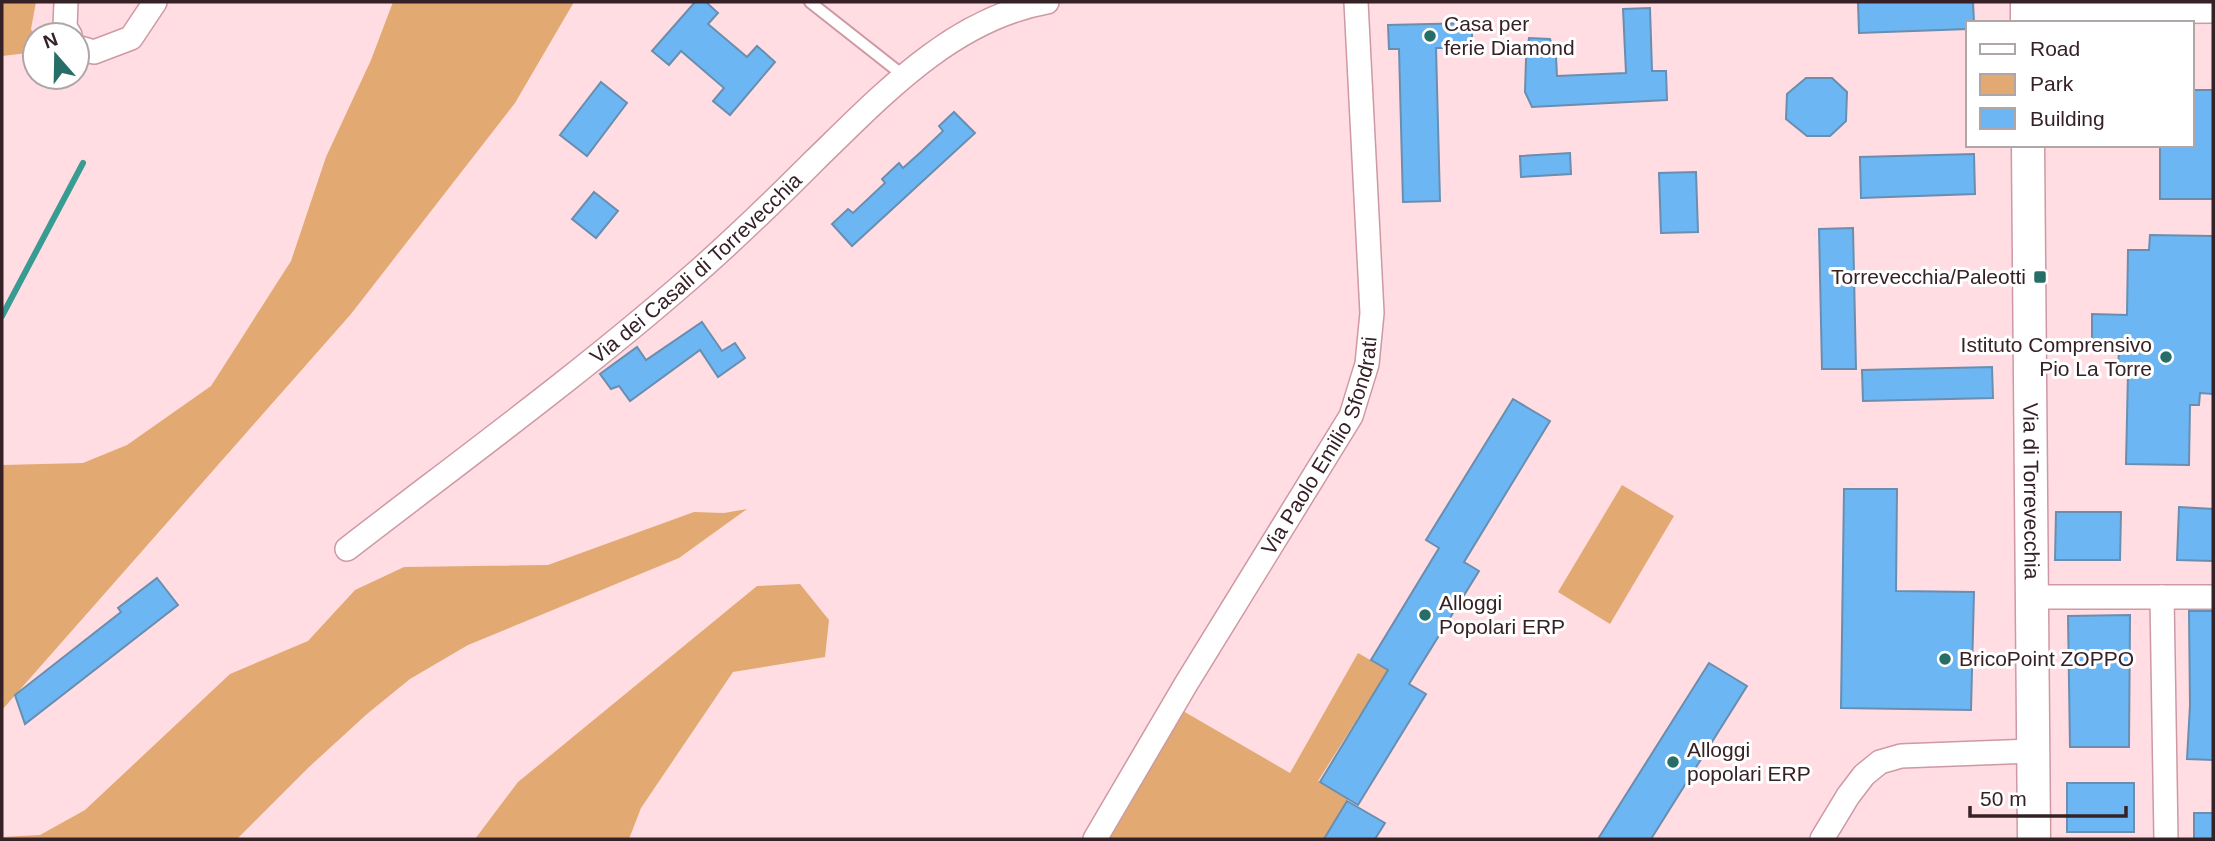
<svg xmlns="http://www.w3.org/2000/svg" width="2215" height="841" font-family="Arial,sans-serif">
<rect width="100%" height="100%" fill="#ffdde3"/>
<g fill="#e2aa72">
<polygon points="2,2 36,2 31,29 35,37 35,57 28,53 2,56"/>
<polygon points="393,2 574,2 515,103 351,314 2,710 2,465 83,463 127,445 211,386 291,261 326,157 371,60"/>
<polygon points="1622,485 1674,516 1610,624 1558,592"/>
<polygon points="747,509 679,558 468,645 410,679 367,714 309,767 237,839 2,839 2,837 40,835 85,810 230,674 308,641 355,590 404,567 548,565 694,512 724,513"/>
<polygon points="800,584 829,620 825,657 733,672 641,808 629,839 475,839 518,782 757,586"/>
<polygon points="1358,653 1388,670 1318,781 1348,799 1324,839 1107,839 1183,711 1290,773"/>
</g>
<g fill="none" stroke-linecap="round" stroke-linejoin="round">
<polyline stroke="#389c92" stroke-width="6" points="2,316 83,163"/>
</g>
<g fill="#6db6f4" stroke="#698eaf" stroke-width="2">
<polygon points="695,2 706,2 718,13 708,24 747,57 757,46 775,62 730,115 713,101 724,88 681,51 669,65 652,51"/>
<polygon points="1858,2 1973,2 1974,23 1968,23 1968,29 1859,33"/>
<polygon points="1650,8 1652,71 1666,71 1667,100 1532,107 1525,92 1526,59 1529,38 1550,39 1556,57 1557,76 1626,73 1623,9"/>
<polygon points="1472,23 1472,48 1436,48 1440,201 1403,202 1399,49 1389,49 1388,25"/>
<polygon points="1806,78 1832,78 1847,92 1846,121 1830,136 1807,136 1786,119 1787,94"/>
<polygon points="601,82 627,103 587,156 560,135"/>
<polygon points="2192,90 2213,90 2213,199 2160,199 2160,145 2192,145"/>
<polygon points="954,112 975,133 852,246 832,224 848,209 853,213 885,183 882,179 899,163 903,168 922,151 943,131 939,126"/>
<polygon points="1570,153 1571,174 1521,177 1520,156"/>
<polygon points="1974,154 1975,194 1861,198 1860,157"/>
<polygon points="1696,172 1698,232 1661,233 1659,173"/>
<polygon points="594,192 618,211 596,238 572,219"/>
<polygon points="1853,228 1856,369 1822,369 1819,229"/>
<polygon points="2150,235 2213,236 2213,394 2200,393 2199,405 2190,405 2189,465 2126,464 2128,373 2118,373 2119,348 2092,348 2092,314 2127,315 2128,250 2149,250"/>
<polygon points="702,322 722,351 735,343 745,358 718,377 700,350 630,401 619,386 611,389 600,374 637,347 646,360"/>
<polygon points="1992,367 1993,398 1863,401 1862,370"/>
<polygon points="1513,399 1550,421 1464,562 1479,571 1409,684 1426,694 1358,805 1320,782 1388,670 1371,660 1439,548 1426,540"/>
<polygon points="1844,489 1897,489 1896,591 1974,592 1971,710 1841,708"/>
<polygon points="2179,507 2213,509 2213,561 2177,560"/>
<polygon points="2056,512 2121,512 2120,560 2055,560"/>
<polygon points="157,578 178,605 25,724 15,695 121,612 118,608"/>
<polygon points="2189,611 2213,611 2213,760 2187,759 2190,705"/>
<polygon points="2130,615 2129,747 2070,747 2068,616"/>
<polygon points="1709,663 1747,686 1651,839 1598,839"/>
<rect x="2067" y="783" width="67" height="49"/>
<polygon points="1347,801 1385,823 1375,839 1324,839"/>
<rect x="2194" y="813" width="19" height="26"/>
</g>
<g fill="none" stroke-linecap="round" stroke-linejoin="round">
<g stroke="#ce99a4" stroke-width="14">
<polyline id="lane" points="810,2 904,76"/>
</g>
<g stroke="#ce99a4" stroke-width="26">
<g id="street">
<polyline points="66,2 65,27 70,35"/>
<polyline points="2027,12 2213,11"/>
<polyline points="77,47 94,52 131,38 155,2"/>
<path id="s1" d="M347 549C461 461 579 375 688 280 732 242 774 201 815 160 882 95 952 19 1047 2"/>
<polyline points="2032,597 2213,597"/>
<polyline points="2162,597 2166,839"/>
<path id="s2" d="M1095 839 1186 684 1351 416 1367 364 1372 313 1356 2"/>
<polyline points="1822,839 1848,796 1864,775 1880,762 1901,756 2032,751"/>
</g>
</g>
<g stroke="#ce99a4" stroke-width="35">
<g id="secondary">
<polyline points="2027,2 2027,23"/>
<path id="s3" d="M2028 145 2034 839"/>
</g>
</g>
<use href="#lane" stroke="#fff" stroke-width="10"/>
<use href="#street" stroke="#fff" stroke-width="23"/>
<use href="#secondary" stroke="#fff" stroke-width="32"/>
</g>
<g fill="#266e67" stroke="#fff" stroke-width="2.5">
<circle cx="1430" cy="36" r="7"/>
<rect x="2033" y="270" width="14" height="14" rx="3.5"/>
<circle cx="2166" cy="357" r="7"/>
<circle cx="1425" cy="615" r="7"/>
<circle cx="1945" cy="659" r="7"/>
<circle cx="1673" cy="762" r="7"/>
</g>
<g text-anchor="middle" stroke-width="6" stroke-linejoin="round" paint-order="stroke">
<g font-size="21" fill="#362126" stroke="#fff" text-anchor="start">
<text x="1444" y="31">Casa per<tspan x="1444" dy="24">ferie Diamond</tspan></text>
<text x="2026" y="284" text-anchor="end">Torrevecchia/Paleotti</text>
<text x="2152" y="352" text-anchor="end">Istituto Comprensivo<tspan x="2152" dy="24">Pio La Torre</tspan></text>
<text x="1439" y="610">Alloggi<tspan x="1439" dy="24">Popolari ERP</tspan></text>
<text x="1959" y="666">BricoPoint ZOPPO</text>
<text x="1687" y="757">Alloggi<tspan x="1687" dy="24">popolari ERP</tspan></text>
</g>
<g font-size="21" fill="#362126" stroke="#fff">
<text dy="7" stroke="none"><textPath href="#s1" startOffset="448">Via dei Casali di Torrevecchia</textPath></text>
<text dy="7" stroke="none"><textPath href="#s2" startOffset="455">Via Paolo Emilio Sfondrati</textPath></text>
<text dy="7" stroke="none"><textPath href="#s3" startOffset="346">Via di Torrevecchia</textPath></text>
</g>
</g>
<rect width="2215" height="841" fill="none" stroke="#362126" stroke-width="7"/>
<rect x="1966" y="21" width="228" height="126" fill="#ffffff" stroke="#afa6a8" stroke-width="2"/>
<rect x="1980" y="44" width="35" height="10" fill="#ffffff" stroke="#afa6a8" stroke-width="2"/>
<text x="2030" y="56" font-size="21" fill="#362126">Road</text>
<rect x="1980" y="74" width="35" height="21" fill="#e2aa72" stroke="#afa6a8" stroke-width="2"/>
<text x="2030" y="91" font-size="21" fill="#362126">Park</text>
<rect x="1980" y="108" width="35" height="21" fill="#6db6f4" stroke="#afa6a8" stroke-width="2"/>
<text x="2030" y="126" font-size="21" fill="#362126">Building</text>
<g transform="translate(56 56) rotate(340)"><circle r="33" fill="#ffffff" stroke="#afa6a8" stroke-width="2"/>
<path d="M0-5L12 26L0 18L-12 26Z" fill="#266e67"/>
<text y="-10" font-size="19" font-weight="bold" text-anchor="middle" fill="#362126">N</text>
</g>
<path d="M1970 806v10h156v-10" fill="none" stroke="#362126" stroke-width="3.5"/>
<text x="1980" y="806" font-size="21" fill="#362126" stroke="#ffffff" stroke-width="5" paint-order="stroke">50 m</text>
</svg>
